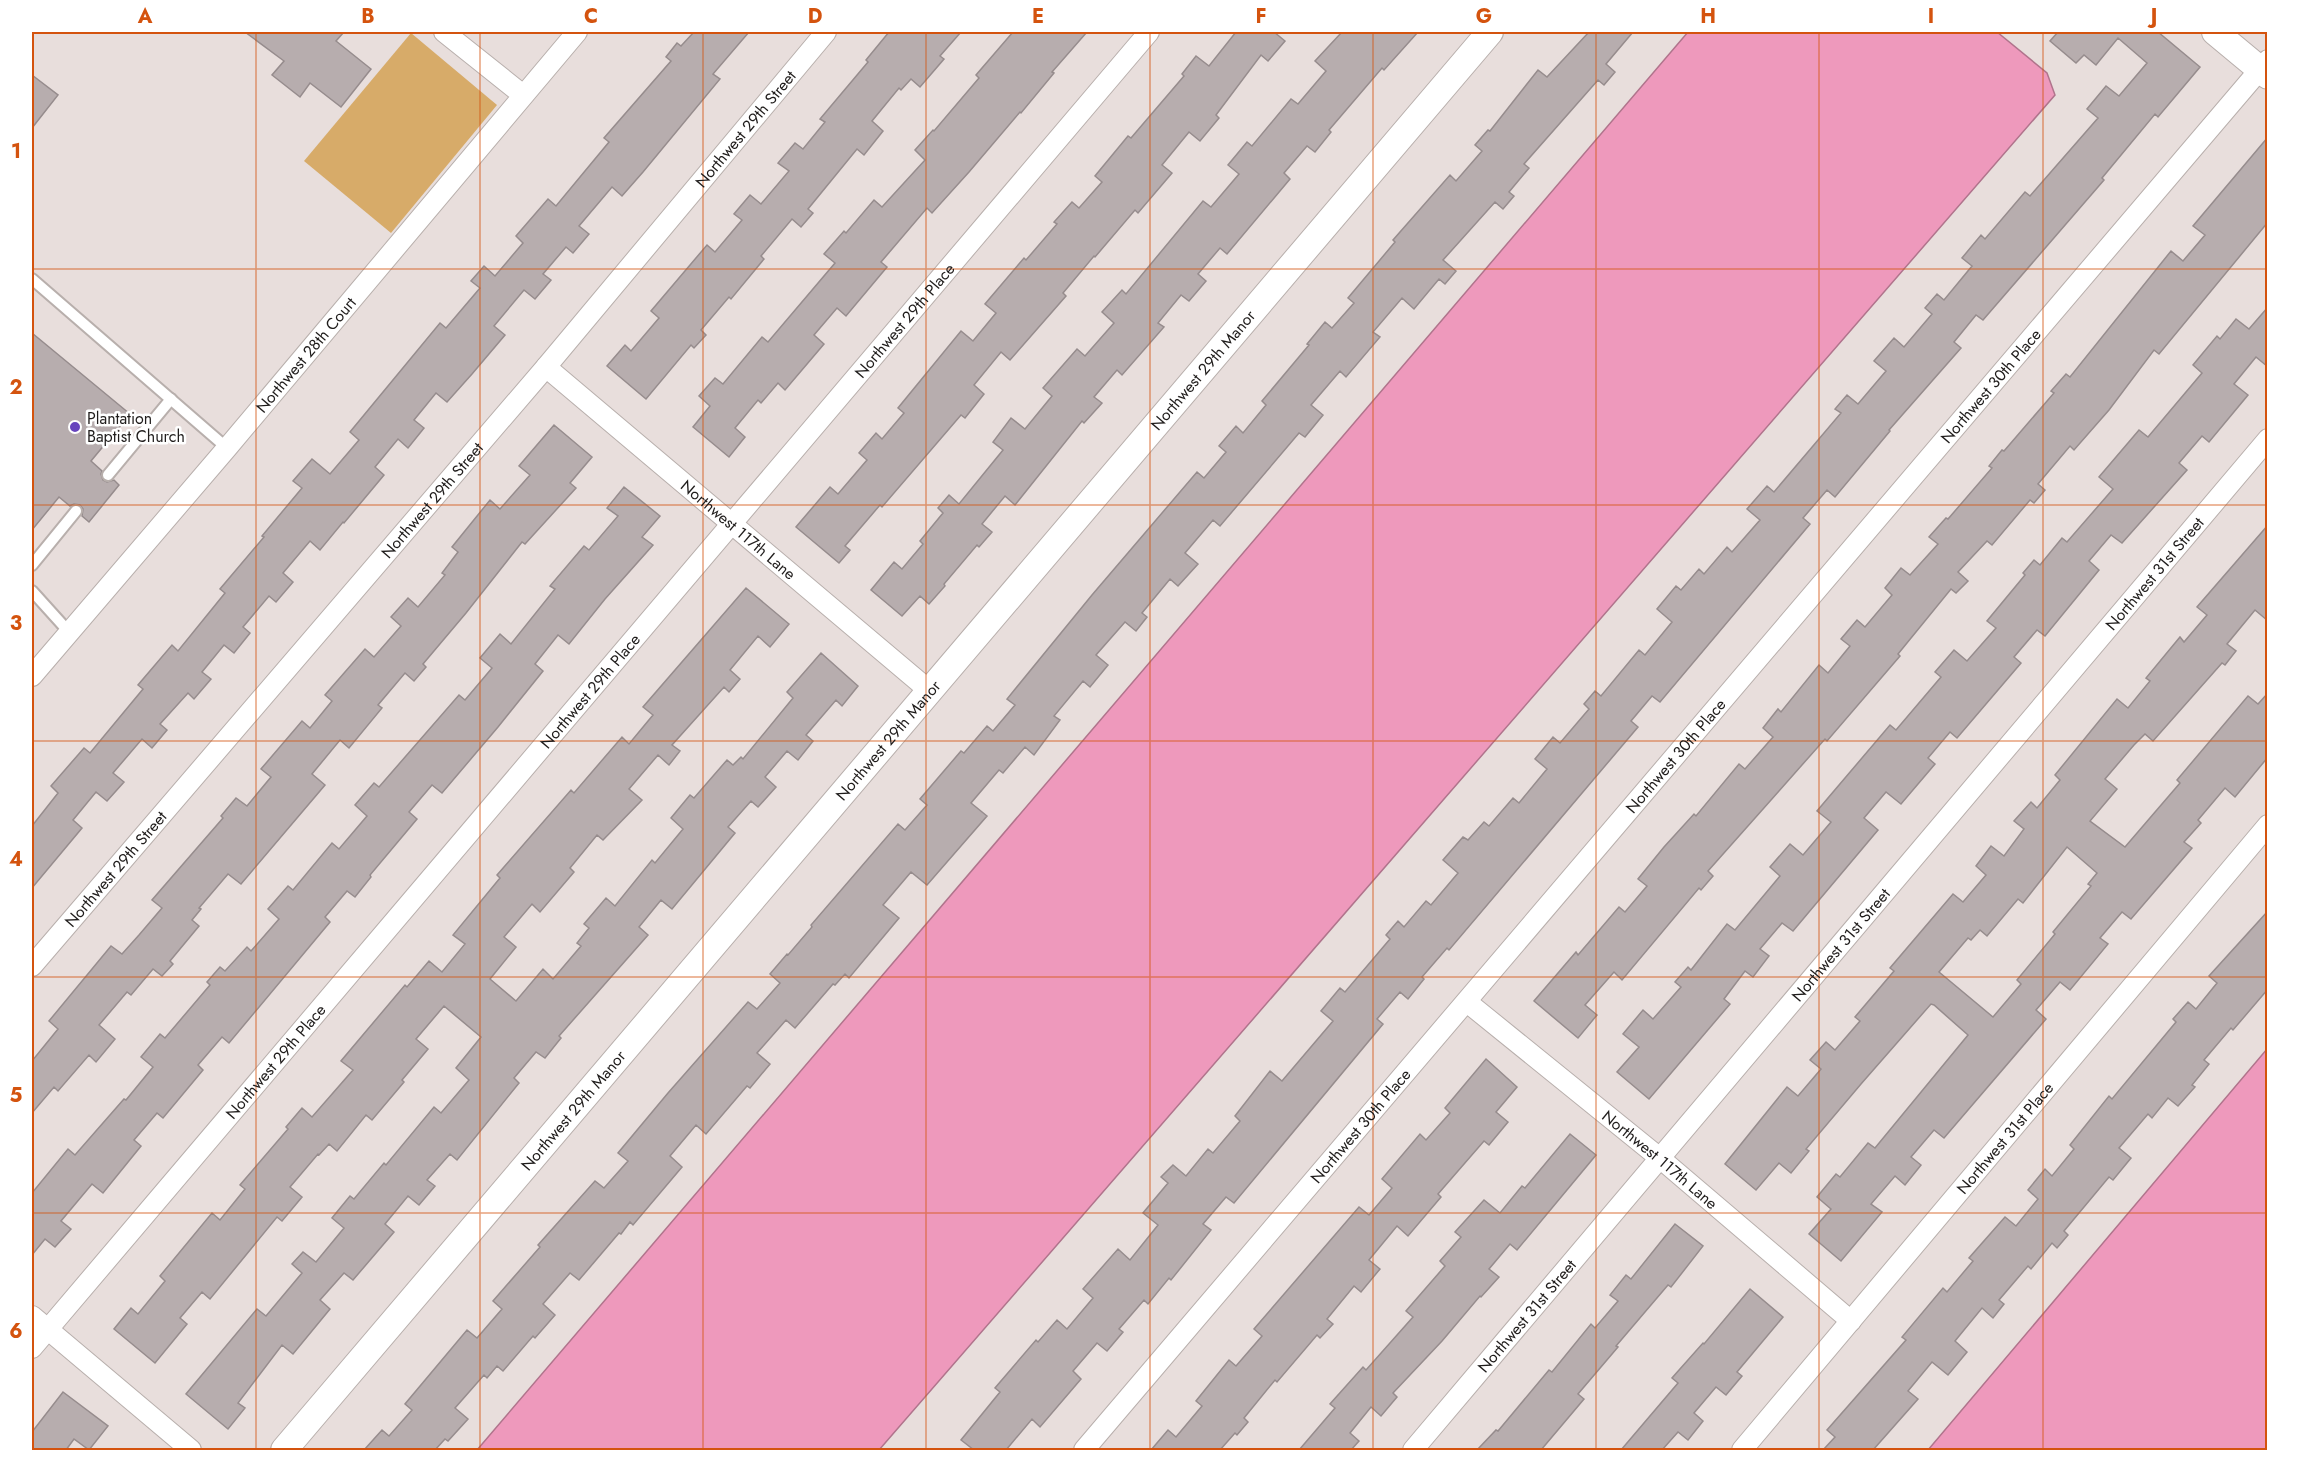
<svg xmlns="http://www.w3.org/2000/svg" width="2299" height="1482" font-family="Jost,sans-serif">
<rect width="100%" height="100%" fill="#e8dedc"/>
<polygon fill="#d7ab69" points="411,33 497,105 391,233 304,161"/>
<g fill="#ee99bc" stroke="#b0748c" stroke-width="1.5">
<polygon points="1688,32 1997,32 2047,73 2055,95 879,1450 477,1450"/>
<polygon points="2267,1049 2267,1450 1928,1450"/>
</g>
<g fill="#b7adae" stroke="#968c8d" stroke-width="1.5" fill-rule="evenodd">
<polygon points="245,32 344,32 336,41 371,69 341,107 310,83 300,97 272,75 284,61"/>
<polygon points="694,32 749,32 713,74 720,79 643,172 622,196 612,187 579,226 589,234 573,253 566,247 543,274 551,280 535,299 524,290 494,326 505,335 472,374 447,402 436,393 414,420 424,428 408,448 398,439 375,467 384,475 344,523 343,522 320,550 310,541 283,573 293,582 276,602 269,596 243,627 250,633 234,653 224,645 202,672 211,679 194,699 188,693 160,724 167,730 152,748 142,739 113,773 124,782 107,801 96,792 73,820 82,828 32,888 32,826 58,793 51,786 84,748 90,753 143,689 138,685 172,645 178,651 225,593 220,589 264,537 262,536 302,488 293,481 312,459 330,474 359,440 350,432 440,323 446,328 480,288 471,281 484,266 495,276 523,243 516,236 548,199 556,206 609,142 604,138 671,61 666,57 677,43 681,46"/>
<polygon points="889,32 961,32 940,56 944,59 920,87 911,79 901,90 899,88 872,121 883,131 864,155 857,149 808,209 813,213 801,227 792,219 761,256 764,259 731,299 729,297 701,330 706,335 694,348 691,345 646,399 607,366 625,345 631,351 659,318 651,311 707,245 715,252 742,220 734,214 750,195 761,204 789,171 778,163 795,143 803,149 825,122 820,119 868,62 866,60"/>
<polygon points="1013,32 1087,32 1052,72 1054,73 1021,113 1020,112 969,172 932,213 927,208 881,262 887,267 846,316 837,308 814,335 824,344 785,390 778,383 761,403 758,400 735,428 745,437 729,457 693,427 710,406 699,396 715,378 723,384 762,337 768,342 835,263 824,254 844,231 846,233 874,200 882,207 925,160 915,150 933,130 934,131 979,78 976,75"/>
<polygon points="1236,32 1274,32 1285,41 1268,61 1261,55 1216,115 1219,118 1200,141 1189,132 1162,165 1172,173 1138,213 1135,210 1095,257 1094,256 1063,293 1066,296 1010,360 1001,352 974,385 984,394 965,418 961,415 882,507 880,505 845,546 850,550 839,563 796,527 830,487 838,494 867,460 859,453 876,433 882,439 904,413 898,408 961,331 973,341 996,313 985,304 1024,258 1026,260 1057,224 1054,222 1072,202 1079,208 1102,182 1095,176 1128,136 1131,138 1184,76 1182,74 1196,56 1209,66"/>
<polygon points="1342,32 1418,32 1384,70 1382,68 1329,130 1331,132 1315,152 1307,146 1284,173 1290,179 1227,254 1220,248 1198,274 1206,281 1189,301 1181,295 1158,323 1164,327 1122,375 1117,370 1094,397 1102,403 1084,423 1082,421 1015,505 1005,496 982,524 992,532 979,547 977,545 944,584 945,586 929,604 920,596 902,616 871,590 894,562 902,569 923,544 920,541 943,513 938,508 949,495 959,504 1003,450 993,442 1011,418 1025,429 1052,396 1043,388 1077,349 1085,356 1114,323 1102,312 1122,290 1126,294 1203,201 1211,207 1239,174 1228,165 1247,142 1252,146 1291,99 1298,104 1326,71 1315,61"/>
<polygon points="1589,32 1633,32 1606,64 1615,72 1604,85 1598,80 1524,164 1529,168 1509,192 1514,196 1503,209 1495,202 1443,260 1456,271 1445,284 1439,279 1414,309 1402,298 1373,332 1380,337 1346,377 1340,371 1311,405 1323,415 1305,437 1299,433 1220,526 1213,520 1185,553 1198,564 1178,586 1170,579 1142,613 1147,617 1136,631 1125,622 1096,655 1108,665 1090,687 1083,681 1054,716 1060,720 1034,755 1025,747 1003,773 999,770 971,803 987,816 927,885 911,872 883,905 899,918 849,978 845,974 835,985 833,984 795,1028 786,1020 757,1053 770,1064 750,1088 747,1086 706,1134 696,1125 670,1156 682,1167 633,1225 630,1222 621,1234 619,1233 579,1280 570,1273 543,1304 555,1315 535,1338 533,1336 503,1371 497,1366 487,1378 484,1375 455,1408 468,1419 448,1441 445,1439 435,1450 364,1450 382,1430 389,1436 412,1410 405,1404 467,1330 477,1338 502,1309 493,1301 540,1247 538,1245 595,1181 604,1188 628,1161 618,1153 668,1093 748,1002 757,1009 780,983 770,974 787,954 788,955 812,927 811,925 898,824 905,830 927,805 920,799 961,751 964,753 987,726 993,731 1015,705 1007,699 1092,595 1197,472 1204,478 1226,452 1219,446 1236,426 1243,433 1266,405 1262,401 1309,345 1307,344 1325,322 1332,328 1354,303 1348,298 1395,242 1393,240 1450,175 1456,181 1482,151 1475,145 1488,130 1490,131 1538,70 1547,77"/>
<polygon points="2058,32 2158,32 2200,67 2158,117 2155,114 2102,178 2104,180 1983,320 1976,315 1954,342 1961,348 1889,430 1890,431 1835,497 1827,490 1803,518 1810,524 1660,702 1652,696 1631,721 1638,727 1449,950 1447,948 1422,977 1424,979 1408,999 1400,992 1377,1019 1383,1024 1234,1203 1226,1197 1203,1224 1211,1230 1171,1280 1169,1278 1148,1304 1144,1300 1119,1329 1123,1332 1107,1351 1097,1343 1073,1371 1081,1379 1040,1427 1032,1419 1006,1450 974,1450 961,1440 1000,1392 995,1388 1036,1340 1038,1342 1057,1320 1067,1329 1093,1298 1083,1289 1118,1249 1130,1260 1158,1225 1143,1213 1168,1183 1161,1177 1173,1165 1186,1176 1208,1149 1213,1153 1240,1121 1235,1116 1270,1071 1282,1081 1333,1021 1321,1011 1340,988 1345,992 1390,939 1386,935 1398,921 1404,927 1426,901 1431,905 1458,873 1443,860 1463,837 1468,840 1484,822 1489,826 1513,798 1519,803 1547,769 1535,759 1553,737 1560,743 1589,709 1584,704 1595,691 1601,696 1639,650 1645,655 1672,622 1657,609 1676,586 1681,590 1699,569 1704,574 1727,547 1732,552 1760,520 1747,509 1767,486 1774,492 1841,413 1835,409 1847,395 1858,404 1886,371 1874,361 1894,338 1904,347 1932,314 1925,308 1937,294 1944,300 1972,266 1962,258 1981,235 1985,239 2025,192 2030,196 2098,118 2087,109 2106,86 2119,96 2147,63 2118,38 2096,65 2084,55 2076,63 2050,41"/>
<polygon points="32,75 58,95 32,128"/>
<polygon points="2268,137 2268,222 2159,354 2154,350 2109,410 2074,450 2070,446 2038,484 2045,490 2034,503 2030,500 1992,545 1987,541 1958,572 1968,581 1956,593 1951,589 1898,654 1900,656 1827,741 1825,739 1708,871 1713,876 1701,890 1699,888 1622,980 1614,972 1585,1005 1597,1015 1578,1038 1534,1001 1576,952 1578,955 1619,907 1625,912 1647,886 1638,879 1664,847 1694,814 1696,816 1739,764 1745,769 1773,737 1763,728 1778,709 1781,712 1819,665 1828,673 1850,646 1841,639 1857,620 1865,627 1892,595 1885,588 1901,568 1910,575 1938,544 1929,537 1946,518 1948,519 1992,468 1989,466 2002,450 2004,451 2054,393 2051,391 2066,374 2070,377 2171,251 2183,261 2205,235 2193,226"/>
<polygon points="2268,307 2268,367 2256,357 2234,384 2248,395 2209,442 2202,436 2179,463 2187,470 2122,543 2111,535 2089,561 2099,570 2045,636 2037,630 2014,657 2021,663 1957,738 1950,732 1928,758 1935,764 1901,804 1886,792 1864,818 1878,830 1793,931 1782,923 1760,949 1769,956 1753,977 1745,971 1724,999 1730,1004 1649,1099 1617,1072 1639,1047 1623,1034 1643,1010 1653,1019 1681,987 1675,982 1688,967 1691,970 1727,924 1735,930 1780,876 1770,867 1790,844 1803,855 1831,822 1817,811 1890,725 1896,730 1941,677 1935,672 1954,650 1967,661 1996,628 1987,621 2025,575 2023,573 2034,560 2040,565 2062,538 2067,542 2113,489 2099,477 2139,430 2148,437 2202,373 2193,365 2217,336 2220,339 2236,319 2249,329"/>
<polygon points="32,333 130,414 91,461 102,471 101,474 103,480 107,482 114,480 119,485 89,522 82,516 83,509 80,505 74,504 70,506 59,497 32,530"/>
<polygon points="554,425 592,457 570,483 576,488 525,544 522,542 466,613 423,664 426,667 414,681 405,673 378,705 382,708 349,748 340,740 312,774 325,785 241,884 228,874 199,908 201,909 192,920 199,926 170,961 173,964 162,976 153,969 131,995 127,992 99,1025 115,1039 96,1062 89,1055 58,1091 54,1087 32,1113 32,1061 58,1029 49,1021 111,946 122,954 139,935 162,908 152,900 223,818 221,816 236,798 247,806 271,777 261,769 302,721 310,728 332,701 325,695 365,649 374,657 401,626 391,617 408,598 418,607 445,575 442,573 458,552 452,547 490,500 500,509 530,475 519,466"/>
<polygon points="624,487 660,516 642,537 653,545 605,599 569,644 558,635 535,664 543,671 498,727 442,793 432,785 409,812 417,819 370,875 371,877 355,897 347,891 325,917 330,922 229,1043 222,1037 198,1065 203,1070 163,1118 157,1113 134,1140 141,1146 103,1193 92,1184 61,1221 71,1229 55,1247 45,1239 32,1255 32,1193 68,1149 75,1155 124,1099 126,1100 153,1067 141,1057 160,1034 165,1038 210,985 207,982 220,967 225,971 247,947 251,951 279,919 268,909 288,886 293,890 332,843 339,849 367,816 355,805 374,783 379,787 459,695 465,700 492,668 480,658 500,634 511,644 555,589 550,586 584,546 589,550 618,516 607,508"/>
<path d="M2268 525V621L2255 610 2227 644 2236 651 2225 665 2222 663 2153 741 2145 734 2134 745 2105 779 2117 789 2090 821 2125 847 2180 783 2177 780 2248 696 2258 704 2268 693V757L2235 797 2225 788 2198 820 2201 823 2184 842 2192 848 2131 919 2122 912 2100 938 2108 944 2070 990 2060 982 2036 1010 2046 1019 1944 1138 1934 1130 1911 1157 1921 1165 1905 1185 1895 1176 1871 1204 1882 1212 1841 1261 1809 1234 1831 1209 1817 1197 1836 1174 1840 1177 1868 1143 1875 1148 1968 1035 1934 1005 1931 1004 1861 1084 1806 1149 1809 1151 1791 1173 1779 1163 1756 1190 1725 1164 1787 1087 1798 1096 1821 1069 1810 1060 1826 1042 1835 1050 1860 1021 1855 1017 1894 971 1890 968 1953 894 1963 902 1986 875 1976 866 1991 846 2004 856 2024 829 2014 821 2031 802 2037 808 2060 780 2055 775 2117 699 2128 708 2150 681 2146 678 2180 637 2184 642 2207 615 2197 607ZM2067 847 2097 873 2088 884 2091 886 2053 932 2055 934 2017 980 2021 984 1993 1017 1939 972 1968 938 1971 940 1980 930 1987 936 2018 899 2023 903Z"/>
<polygon points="746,588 789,624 770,647 758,636 730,670 740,679 729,692 724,687 672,745 680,751 669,765 658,755 629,789 642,800 603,840 597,835 570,868 574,872 540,912 532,904 504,937 516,947 490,979 516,1001 543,969 553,979 581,946 577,943 589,928 584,924 606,898 615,906 652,860 655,863 683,829 671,818 690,795 694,798 727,760 733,765 741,757 743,759 793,698 787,692 821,653 858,686 842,706 836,700 806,735 813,741 798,760 787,751 765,777 776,787 758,807 751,801 728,827 735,833 672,909 661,900 639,927 648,935 559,1036 561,1038 545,1058 536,1052 514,1078 519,1083 457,1160 450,1154 427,1180 435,1186 419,1205 408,1196 385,1224 394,1232 353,1280 344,1273 320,1300 330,1309 293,1354 282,1345 238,1403 245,1408 228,1429 186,1394 257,1309 266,1316 302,1273 292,1264 303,1252 316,1262 344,1228 332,1218 350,1196 354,1199 384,1163 386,1165 434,1107 441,1113 469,1080 456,1068 481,1037 444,1006 416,1039 428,1049 402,1080 404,1082 372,1120 366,1115 337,1151 329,1144 319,1155 318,1154 290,1187 302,1197 282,1221 277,1217 210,1299 202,1292 180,1318 187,1324 155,1363 114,1329 131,1308 138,1314 165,1281 160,1276 212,1213 220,1220 245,1189 240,1185 288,1129 286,1127 302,1108 312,1117 353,1070 341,1061 405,985 407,987 429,961 442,972 465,944 453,935 500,878 497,875 571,790 574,793 622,737 629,744 653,715 643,707"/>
<polygon points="2268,911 2268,989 2233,1030 2231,1028 2204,1060 2209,1064 2192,1085 2195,1087 2178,1106 2168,1098 2152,1118 2148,1114 2119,1148 2131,1158 2113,1180 2109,1177 2064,1231 2068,1235 2057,1248 2052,1243 2031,1269 2028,1266 1999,1300 2004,1304 1993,1318 1982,1308 1955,1341 1967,1352 1948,1375 1932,1362 1908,1391 1918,1399 1873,1450 1823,1450 1835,1437 1827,1430 1906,1340 1902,1337 1943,1288 1947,1292 1973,1261 1969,1258 2005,1217 2016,1226 2038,1199 2028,1190 2045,1169 2052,1176 2074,1149 2070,1145 2109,1096 2112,1099 2176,1022 2173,1019 2188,1002 2196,1009 2217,983 2209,976"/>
<polygon points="1486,1059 1517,1087 1496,1112 1508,1122 1489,1145 1484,1141 1438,1194 1441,1197 1408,1236 1397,1226 1369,1260 1380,1269 1361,1292 1354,1286 1327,1319 1333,1324 1320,1338 1317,1335 1277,1382 1275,1380 1244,1418 1248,1422 1237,1435 1235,1433 1220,1450 1151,1450 1168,1430 1176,1437 1202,1406 1196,1401 1229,1360 1236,1366 1262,1336 1254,1329 1359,1207 1369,1215 1392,1188 1382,1179 1420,1134 1426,1140 1450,1113 1445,1108"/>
<polygon points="1570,1134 1596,1155 1517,1250 1510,1244 1489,1269 1499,1277 1481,1297 1480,1296 1442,1341 1393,1393 1397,1397 1381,1416 1371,1407 1350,1433 1359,1441 1351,1450 1299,1450 1335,1408 1330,1404 1363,1367 1366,1370 1413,1317 1406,1311 1445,1266 1440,1261 1461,1237 1455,1232 1484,1200 1500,1213 1522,1186 1525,1188"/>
<polygon points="1675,1224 1703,1246 1671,1287 1668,1285 1616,1346 1618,1347 1578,1394 1584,1399 1541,1450 1477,1450 1496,1430 1498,1431 1549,1370 1552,1372 1591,1324 1595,1328 1618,1301 1610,1295 1626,1275 1631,1279"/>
<polygon points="1750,1289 1783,1317 1737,1372 1742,1376 1726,1395 1716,1387 1694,1413 1703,1421 1688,1440 1678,1432 1662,1450 1621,1450 1678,1383 1672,1378 1703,1343 1704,1344"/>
<polygon points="63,1392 108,1426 89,1450 74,1439 66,1450 32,1450 32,1432"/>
</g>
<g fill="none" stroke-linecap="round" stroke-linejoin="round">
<g stroke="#b8afac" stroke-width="14">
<g id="service">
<polyline points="32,279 227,448"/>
<polyline points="108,475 171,399"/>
<polyline points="32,565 76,511"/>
<polyline points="32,591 69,632"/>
</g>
</g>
<g stroke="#b8afac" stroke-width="22">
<g id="minor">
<polyline points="444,32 523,95"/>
<path id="s1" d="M546 367 931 692"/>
<path id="s2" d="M32 676 227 448 577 32"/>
<path id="s3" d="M32 966 546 367 826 32"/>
<path id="s4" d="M1467 1002 1661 1159 1851 1321"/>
<polyline points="32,1316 191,1450"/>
<path id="s5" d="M32 1348 1149 32"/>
<path id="s6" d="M1084 1450 2268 60"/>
<path id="s7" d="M1413 1450 2268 439"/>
<path id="s8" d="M1742 1450 2268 825"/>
</g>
</g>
<g stroke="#b8afac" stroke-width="28">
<g id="tertiary">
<polyline points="2215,32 2268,76"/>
<path id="s9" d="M284 1450 1490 32"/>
</g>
</g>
<use href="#service" stroke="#fff" stroke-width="10"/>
<use href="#minor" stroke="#fff" stroke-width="20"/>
<use href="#tertiary" stroke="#fff" stroke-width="26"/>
</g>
<path fill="none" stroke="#d4530e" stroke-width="1.5" stroke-opacity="0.55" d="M256 32V1450M480 32V1450M703 32V1450M926 32V1450M1150 32V1450M1373 32V1450M1596 32V1450M1819 32V1450M2043 32V1450M32 269H2268M32 505H2268M32 741H2268M32 977H2268M32 1213H2268"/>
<circle fill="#6744bd" stroke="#fff" stroke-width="2" cx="75" cy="427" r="6"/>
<g text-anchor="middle" stroke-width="5" stroke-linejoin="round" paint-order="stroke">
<g font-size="16" fill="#1f1c1b" stroke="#fff">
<text dy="6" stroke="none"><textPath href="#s3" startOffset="1100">Northwest 29th Street</textPath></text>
<text dy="6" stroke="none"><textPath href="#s5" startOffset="1348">Northwest 29th Place</textPath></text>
<text dy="6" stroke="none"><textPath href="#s2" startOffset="422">Northwest 28th Court</textPath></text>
<text dy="6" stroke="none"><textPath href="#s9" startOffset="1418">Northwest 29th Manor</textPath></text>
<text dy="6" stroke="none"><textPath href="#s6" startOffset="1398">Northwest 30th Place</textPath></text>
<text dy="6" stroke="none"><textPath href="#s3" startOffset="614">Northwest 29th Street</textPath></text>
<text dy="6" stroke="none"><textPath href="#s1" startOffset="252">Northwest 117th Lane</textPath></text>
<text dy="6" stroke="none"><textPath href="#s7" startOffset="1148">Northwest 31st Street</textPath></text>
<text dy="6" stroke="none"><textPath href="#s5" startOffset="862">Northwest 29th Place</textPath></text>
<text dy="6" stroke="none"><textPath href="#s9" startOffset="932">Northwest 29th Manor</textPath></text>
<text dy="6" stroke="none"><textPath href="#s6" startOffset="912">Northwest 30th Place</textPath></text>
<text dy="6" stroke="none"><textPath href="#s3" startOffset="128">Northwest 29th Street</textPath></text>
<text dy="6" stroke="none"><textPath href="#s7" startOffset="662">Northwest 31st Street</textPath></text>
<text dy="6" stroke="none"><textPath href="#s5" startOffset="376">Northwest 29th Place</textPath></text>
<text dy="6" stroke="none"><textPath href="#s9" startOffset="446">Northwest 29th Manor</textPath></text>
<text dy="6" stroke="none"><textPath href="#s6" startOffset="426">Northwest 30th Place</textPath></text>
<text dy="6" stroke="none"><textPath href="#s8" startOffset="408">Northwest 31st Place</textPath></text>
<text dy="6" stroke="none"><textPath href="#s4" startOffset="249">Northwest 117th Lane</textPath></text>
<text dy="6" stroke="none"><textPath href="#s7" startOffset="176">Northwest 31st Street</textPath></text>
</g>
<g font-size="16" fill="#1f1c1b" stroke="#fff" text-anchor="start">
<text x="87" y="424">Plantation<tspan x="87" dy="18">Baptist Church</tspan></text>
</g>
</g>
<rect width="2299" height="1482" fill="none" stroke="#ffffff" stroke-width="66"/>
<rect x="33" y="33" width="2233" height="1416" fill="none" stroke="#d4530e" stroke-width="2"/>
<g font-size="20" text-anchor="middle" font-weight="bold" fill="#d4530e">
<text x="145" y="23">A</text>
<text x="368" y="23">B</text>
<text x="591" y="23">C</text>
<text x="815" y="23">D</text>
<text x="1038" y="23">E</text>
<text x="1261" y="23">F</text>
<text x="1484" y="23">G</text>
<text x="1708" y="23">H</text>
<text x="1931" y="23">I</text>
<text x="2154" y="23">J</text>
<text x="16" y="158">1</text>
<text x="16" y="394">2</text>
<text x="16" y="630">3</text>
<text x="16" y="866">4</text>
<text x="16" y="1102">5</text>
<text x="16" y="1338">6</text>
</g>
</svg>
